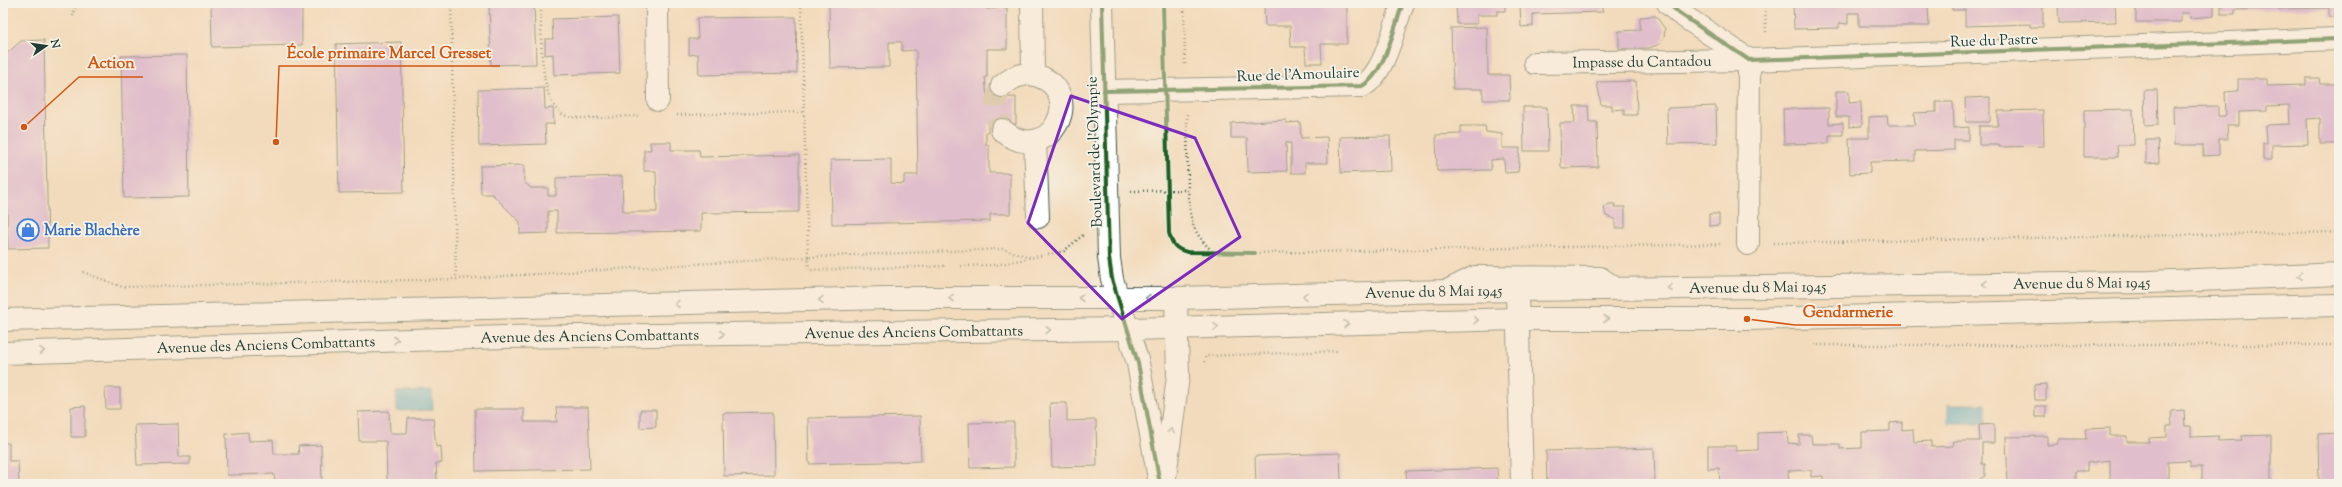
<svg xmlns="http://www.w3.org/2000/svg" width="2342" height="487" font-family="'Sorts Mill Goudy',serif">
<rect width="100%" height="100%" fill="#f7f3e8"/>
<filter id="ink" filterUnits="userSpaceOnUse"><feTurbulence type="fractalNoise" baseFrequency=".025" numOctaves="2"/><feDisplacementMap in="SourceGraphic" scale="8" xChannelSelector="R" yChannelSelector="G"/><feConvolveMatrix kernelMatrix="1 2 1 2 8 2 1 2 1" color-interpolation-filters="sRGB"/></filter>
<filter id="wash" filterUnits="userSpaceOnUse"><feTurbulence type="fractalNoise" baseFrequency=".012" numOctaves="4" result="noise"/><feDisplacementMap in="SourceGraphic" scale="16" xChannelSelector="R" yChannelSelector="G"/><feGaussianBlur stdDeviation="0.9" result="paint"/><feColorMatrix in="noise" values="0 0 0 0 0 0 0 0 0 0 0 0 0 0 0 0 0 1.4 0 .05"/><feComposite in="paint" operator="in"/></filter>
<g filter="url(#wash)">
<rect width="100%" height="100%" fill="#f2dbbc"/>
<g fill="#4eadcc" stroke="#367580">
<polygon points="432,391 433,410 397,411 396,392"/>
<rect x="1948" y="404" width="38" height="19"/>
</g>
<g id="blocks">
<g fill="#cb9bdf">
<polygon points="211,3 302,3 302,45 212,47"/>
<polygon points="489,3 534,3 536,64 491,65"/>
<polygon points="986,3 986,9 1007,8 1007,49 987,49 987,77 985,77 987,98 1016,97 1016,124 988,124 988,132 986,132 986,145 989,145 989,173 1010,173 1010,214 990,214 990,221 832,224 831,160 891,159 891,183 904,184 904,175 918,175 916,50 902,51 902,42 889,42 889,67 830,68 829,4"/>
<polygon points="1287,3 1305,3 1305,6 1318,5 1318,3 1347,3 1347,44 1321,44 1322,63 1306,63 1305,47 1291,47 1290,26 1265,26 1264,5"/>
<polygon points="1456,3 1505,3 1505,11 1497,11 1497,15 1477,15 1477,24 1457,24"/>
<polygon points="1520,3 1600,3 1603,12 1533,14 1533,26 1521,27"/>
<polygon points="1793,3 1928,3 1929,26 1859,26 1859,13 1848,13 1848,24 1839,23 1839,28 1794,29"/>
<polygon points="1952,3 2043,3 2043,27 2030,27 2030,24 1965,26 1965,10 1952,10"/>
<polygon points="2058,3 2115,3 2116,22 2059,23"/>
<polygon points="2136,3 2214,3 2214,16 2190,18 2189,13 2181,13 2181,22 2136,22"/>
<polygon points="2221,3 2339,3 2339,17 2329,17 2329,8 2235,10 2235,14 2221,14"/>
<polygon points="1656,16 1665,29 1664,37 1660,44 1649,48 1619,49 1619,31 1640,30 1640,17"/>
<polygon points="618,17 620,73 554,75 553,54 545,55 545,39 553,39 552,19"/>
<polygon points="796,17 797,73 699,75 698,54 689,55 689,39 698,39 697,18"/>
<polygon points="1487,27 1488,75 1509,75 1510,100 1483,100 1483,89 1453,89 1451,28"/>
<polygon points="44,40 48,248 8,249 7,211 3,211 3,57 21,41"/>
<polygon points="401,42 404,192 339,193 336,44"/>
<polygon points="187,55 189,197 124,198 121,56"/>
<polygon points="2306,78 2319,78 2320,84 2339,84 2339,144 2320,144 2320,118 2307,119 2308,144 2272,145 2272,160 2263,160 2263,143 2267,143 2266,125 2290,124 2289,105 2267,106 2267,111 2239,112 2239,125 2227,125 2228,139 2219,139 2219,155 2203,156 2203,145 2174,145 2173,107 2218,106 2218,116 2226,116 2225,92 2238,91 2238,79 2267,79 2267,86 2306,85"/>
<polygon points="1636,81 1637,115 1624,115 1624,109 1612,110 1612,105 1601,105 1597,82"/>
<polygon points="544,88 545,109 553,108 554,124 545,124 546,144 479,146 478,90"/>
<polygon points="2144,90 2157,90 2158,125 2145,126"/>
<polygon points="1836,91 1849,91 1849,103 1861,102 1862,126 1849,127 1849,117 1836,117"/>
<polygon points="1990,97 1990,122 1966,122 1965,98"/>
<polygon points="1936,102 1953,102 1954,128 1969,127 1969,140 1954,140 1954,150 1915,151 1915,161 1870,162 1870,173 1850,174 1849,138 1869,138 1869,117 1887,116 1888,125 1915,125 1914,113 1936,112"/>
<polygon points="1574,106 1588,106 1589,122 1597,122 1598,167 1561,168 1560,123 1575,123"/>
<polygon points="1716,106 1717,143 1668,144 1667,108"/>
<polygon points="1523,107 1547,107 1548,151 1524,151"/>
<polygon points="1829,108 1829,124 1843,123 1843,135 1829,135 1829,143 1784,144 1783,109"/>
<polygon points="2133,109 2134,145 2117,145 2118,157 2084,157 2084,110"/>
<polygon points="2043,110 2044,146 1999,147 1999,145 1979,145 1979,126 1998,126 1998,111"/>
<polygon points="1286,120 1286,123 1300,122 1301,138 1327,137 1328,163 1305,163 1305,173 1291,173 1291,143 1286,143 1287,171 1248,172 1247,138 1231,138 1231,123"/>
<polygon points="1461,126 1485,126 1486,132 1502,134 1502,148 1520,148 1518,172 1505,173 1504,159 1491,160 1491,170 1437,171 1436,135 1461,134"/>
<polygon points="1390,136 1391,171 1341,173 1340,137"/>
<polygon points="2146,140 2158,140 2159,163 2146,164"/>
<polygon points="650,142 671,142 671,150 699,150 700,157 799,155 799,212 701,213 701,231 557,233 557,211 548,211 548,233 520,234 520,222 492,194 481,194 480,166 524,165 524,182 531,188 548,188 548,196 556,196 556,178 622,176 623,212 657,212 656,171 644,171 644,150 651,150"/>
<polygon points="1609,204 1615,204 1614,207 1625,207 1625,228 1615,228 1615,219 1606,216 1604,208"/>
<polygon points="1709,214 1719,214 1719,225 1709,226"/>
<polygon points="2046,384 2046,400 2035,400 2034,385"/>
<polygon points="105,388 120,388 120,409 106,409"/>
<polygon points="1050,403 1067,403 1067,421 1096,420 1097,466 1052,467"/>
<polygon points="85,406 85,437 71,437 71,407"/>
<rect x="2035" y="406" width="11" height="11"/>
<polygon points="556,407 588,407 590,469 476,471 475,409 524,409 524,422 557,422"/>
<polygon points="640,410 656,410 656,427 640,428"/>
<polygon points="2184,410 2185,426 2191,426 2191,437 2219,436 2219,441 2242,440 2241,436 2271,435 2271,484 2244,484 2244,482 2202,484 2202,467 2190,467 2190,461 2168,462 2168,483 2110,484 2110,460 2087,463 2087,471 2076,471 2076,484 2008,484 2006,437 2047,436 2047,445 2058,444 2058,439 2086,439 2085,429 2110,428 2110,436 2127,436 2127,442 2149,442 2149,438 2167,437 2167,426 2172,426 2171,411"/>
<polygon points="389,411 390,433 407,433 408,418 433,418 436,447 441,446 442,463 436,463 437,482 387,484 386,441 359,441 358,412"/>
<polygon points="773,412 774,475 724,476 723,413"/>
<polygon points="920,416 921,461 809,464 808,418"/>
<polygon points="1014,422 1014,467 970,468 969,423"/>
<polygon points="1902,422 1902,430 1913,429 1914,442 1931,441 1931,447 1953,446 1954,441 1980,441 1979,425 1994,424 1994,443 1982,443 1982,464 1985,464 1985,476 1972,484 1914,484 1914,482 1823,484 1823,476 1811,477 1811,470 1788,471 1789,484 1720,484 1719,468 1708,469 1708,446 1736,446 1736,451 1758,450 1758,433 1787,432 1788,443 1799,444 1799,435 1811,435 1812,444 1840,444 1840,449 1862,448 1862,432 1890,431 1890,423"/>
<polygon points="178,424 179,457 190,457 190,464 137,465 135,425"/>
<polygon points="248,432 249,441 273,440 274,454 299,454 298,446 321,445 322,484 275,484 274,474 227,475 226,434"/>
<polygon points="2339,433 2339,484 2319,484 2318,434"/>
<polygon points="3,443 9,443 9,461 18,461 19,484 3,484"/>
<polygon points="1654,448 1655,484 1547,484 1546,451"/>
<polygon points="1340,453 1341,484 1256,484 1255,456"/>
<polygon points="1497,468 1498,484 1407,484 1406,471"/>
</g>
</g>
</g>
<g filter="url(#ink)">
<use href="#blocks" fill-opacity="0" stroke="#3f5548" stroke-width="1"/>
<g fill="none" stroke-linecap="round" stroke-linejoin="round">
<path stroke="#c8bba1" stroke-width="22" stroke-dasharray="22 11" stroke-linecap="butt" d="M1002 86C993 102 993 114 1002 130"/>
<g stroke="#3f5548" stroke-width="24">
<g id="minor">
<polyline points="657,3 658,100"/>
<polyline points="1032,3 1033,74"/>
<polyline points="1102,3 1109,258 1112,279 1138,363 1160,484"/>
<polyline points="1668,3 1679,13 1749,60 2339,39"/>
<path id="s1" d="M1535 63 1749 60 1748 244"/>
<path d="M1002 86C1012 77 1024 71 1038 76 1088 93 1049 170 1002 130"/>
<path d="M1104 91 1362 86C1385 74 1394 27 1403 3"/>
<polyline points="1035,141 1038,217"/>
<polyline points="1447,291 1475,277 1600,278 1613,287"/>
<polyline points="1517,291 1522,484"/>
<polyline points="1165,477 1178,376 1176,298"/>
</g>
</g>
<g stroke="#3f5548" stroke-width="24">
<g id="major">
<path id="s2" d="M3 320 886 298H1176L1447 291 2150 282 2339 274"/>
<path id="s3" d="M3 353 504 337 1129 329 1518 319H1747L2339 305"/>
</g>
</g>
<g stroke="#3f5548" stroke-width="2.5" stroke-dasharray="1 3" stroke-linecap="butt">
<polyline points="451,3 456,279"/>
<path d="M541 3C541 28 538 100 562 114 575 122 622 116 638 116"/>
<polyline points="541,3 548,3"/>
<polyline points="801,3 808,257 1002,249 1030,257"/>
<polyline points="1184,3 1185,65"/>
<polyline points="1765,3 1766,34"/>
<polyline points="73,16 76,3"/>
<polyline points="1187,114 1188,190"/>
<polyline points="677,115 803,112"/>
<path d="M1131 191 1188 190C1191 220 1190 230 1213 252"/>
<polyline points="1774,243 2339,232"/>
<polyline points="1255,253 1723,244"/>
<polyline points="961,266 996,265 1064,251 1083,235"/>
<polyline points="83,272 122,287 456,279 808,257 809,270 947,266"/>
<polyline points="1814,345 2339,345"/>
<polyline points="1204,362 1206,356 1337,351"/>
</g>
<use href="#minor" stroke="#fff" stroke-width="22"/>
<use href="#major" stroke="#fff" stroke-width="22"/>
<g stroke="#f7f3e8" stroke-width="6">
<g id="cycleway">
<polyline points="1102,3 1109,258 1112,279 1138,363 1160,484"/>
<path d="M1163 3 1169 233C1172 244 1175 249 1187 252L1255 253"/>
<polyline points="1668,3 1679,13 1749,60 2339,39"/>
<path d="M1104 91 1362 86C1385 74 1394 27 1403 3"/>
</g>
</g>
<use href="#cycleway" stroke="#1b5e20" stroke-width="4"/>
</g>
<defs><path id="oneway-chevron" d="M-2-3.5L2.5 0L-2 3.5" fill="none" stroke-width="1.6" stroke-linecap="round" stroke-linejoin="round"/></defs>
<g stroke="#8f9e9a">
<use href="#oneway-chevron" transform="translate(2300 276) rotate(177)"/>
<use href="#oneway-chevron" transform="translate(1985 284) rotate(179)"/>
<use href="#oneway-chevron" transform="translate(1670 288) rotate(179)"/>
<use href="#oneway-chevron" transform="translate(1305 296) rotate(179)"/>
<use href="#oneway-chevron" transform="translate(951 298) rotate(180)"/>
<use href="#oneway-chevron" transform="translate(1081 298) rotate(180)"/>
<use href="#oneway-chevron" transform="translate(1148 298) rotate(-180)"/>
<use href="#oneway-chevron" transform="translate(821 300) rotate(179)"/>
<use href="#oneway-chevron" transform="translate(677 304) rotate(179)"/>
<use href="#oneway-chevron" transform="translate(1606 319)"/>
<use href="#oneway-chevron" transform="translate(1476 320) rotate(-2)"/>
<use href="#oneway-chevron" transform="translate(1346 324) rotate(-2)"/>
<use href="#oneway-chevron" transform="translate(1216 327) rotate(-2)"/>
<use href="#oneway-chevron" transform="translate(1048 330) rotate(-1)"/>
<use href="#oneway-chevron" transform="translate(722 334) rotate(-1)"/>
<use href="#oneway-chevron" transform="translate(396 340) rotate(-2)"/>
<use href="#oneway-chevron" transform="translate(42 351) rotate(-2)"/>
<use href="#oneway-chevron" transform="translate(1171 431) rotate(-82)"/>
</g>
</g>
<path d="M0 0H2342V487H0ZM1071 96 1195 138 1240 237 1122 319 1028 223Z" fill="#f2dbbc" fill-opacity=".55" fill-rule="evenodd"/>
<path fill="none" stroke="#7b2cbf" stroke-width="3" stroke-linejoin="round" d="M1071 96 1195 138 1240 237 1122 319 1028 223Z"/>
<defs>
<g id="shop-ring" transform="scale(1.15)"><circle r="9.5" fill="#f7f3e8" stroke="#3f7fe0" stroke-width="1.5"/><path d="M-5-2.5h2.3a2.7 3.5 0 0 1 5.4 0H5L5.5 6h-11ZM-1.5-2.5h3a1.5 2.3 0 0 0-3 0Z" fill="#3f7fe0"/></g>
</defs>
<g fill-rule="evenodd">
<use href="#shop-ring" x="28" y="230"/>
</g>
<g text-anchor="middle" stroke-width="3.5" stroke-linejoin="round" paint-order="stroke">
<g font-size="15" fill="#1f3d34" stroke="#f7f3e8">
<text transform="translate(1994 40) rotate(-2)" y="5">Rue du Pastre</text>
<text dy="5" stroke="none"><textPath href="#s1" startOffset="107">Impasse du Cantadou</textPath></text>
<text transform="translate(1298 74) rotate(-2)" y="5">Rue de l'Amoulaire</text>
<text transform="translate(1094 152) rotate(-92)" y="5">Boulevard de l'Olympie</text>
<text dy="5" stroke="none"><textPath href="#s2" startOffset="2079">Avenue du 8 Mai 1945</textPath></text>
<text dy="5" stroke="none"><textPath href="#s2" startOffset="1755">Avenue du 8 Mai 1945</textPath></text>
<text dy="5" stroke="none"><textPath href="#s2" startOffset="1431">Avenue du 8 Mai 1945</textPath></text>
<text dy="5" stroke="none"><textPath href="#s3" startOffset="911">Avenue des Anciens Combattants</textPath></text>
<text dy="5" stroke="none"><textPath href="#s3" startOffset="587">Avenue des Anciens Combattants</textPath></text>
<text dy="5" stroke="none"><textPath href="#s3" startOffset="263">Avenue des Anciens Combattants</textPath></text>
</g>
<g font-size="15" font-weight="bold" fill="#366cbe" stroke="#f7f3e8" text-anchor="start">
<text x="44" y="235">Marie Blachère</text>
</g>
</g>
<path fill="none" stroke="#d45610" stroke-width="1.5" d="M276 142L279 66H500M24 127L79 77H143M1747 319L1795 325H1901"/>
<g fill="#d45610" stroke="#f7f3e8" stroke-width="1.5">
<circle cx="276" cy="142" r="4"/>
<circle cx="24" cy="127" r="4"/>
<circle cx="1747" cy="319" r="4"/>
</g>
<g font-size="16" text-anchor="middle" font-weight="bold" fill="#d45610" stroke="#f7f3e8" stroke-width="3.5" stroke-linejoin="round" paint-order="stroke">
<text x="389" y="58">École primaire Marcel Gresset</text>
<text x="111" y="68">Action</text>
<text x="1848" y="317">Gendarmerie</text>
</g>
<rect width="2342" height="487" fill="none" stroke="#f7f3e8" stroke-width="16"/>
<g transform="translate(46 46) rotate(77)" stroke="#f7f3e8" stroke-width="3" paint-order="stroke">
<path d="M0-3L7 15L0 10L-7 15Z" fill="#1f3d34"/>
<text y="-6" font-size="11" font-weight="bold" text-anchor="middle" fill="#1f3d34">N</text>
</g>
</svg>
